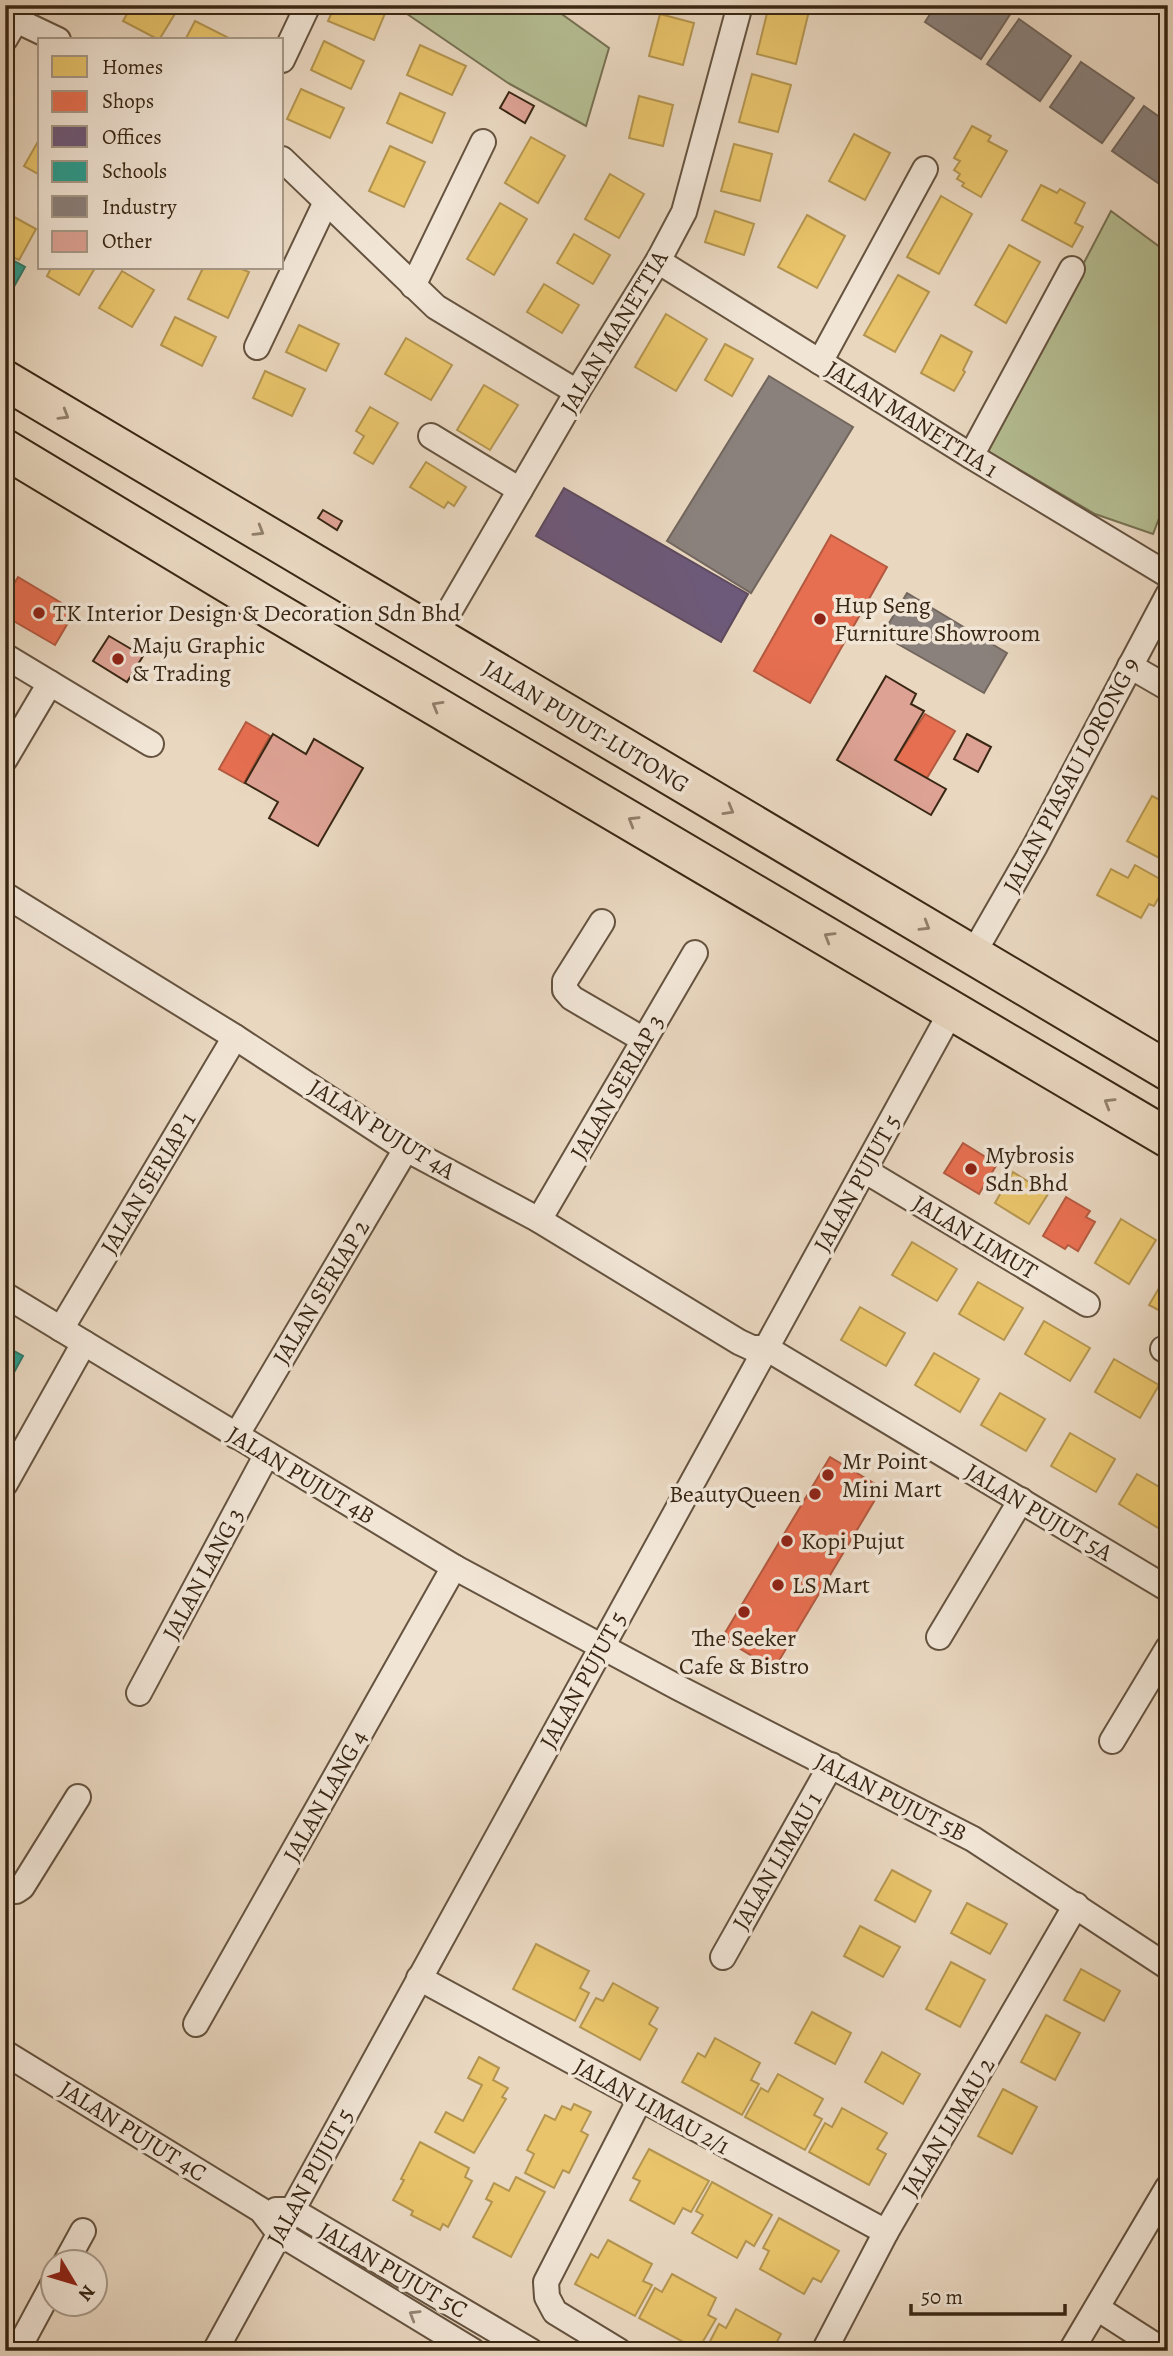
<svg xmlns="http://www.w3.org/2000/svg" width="1173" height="2356" font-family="Alegreya,serif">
<rect width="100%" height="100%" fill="#e9d7c0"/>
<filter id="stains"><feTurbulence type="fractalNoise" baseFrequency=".00286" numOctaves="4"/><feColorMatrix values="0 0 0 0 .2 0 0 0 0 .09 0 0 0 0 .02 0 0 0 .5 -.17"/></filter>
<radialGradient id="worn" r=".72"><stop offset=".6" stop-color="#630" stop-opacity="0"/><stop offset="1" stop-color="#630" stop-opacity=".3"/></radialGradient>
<g fill="#b5be93" stroke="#777254" stroke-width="2">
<polygon points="394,5 549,5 609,48 586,126 508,83"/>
<polygon points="1111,211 1168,253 1168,495 1153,534 1095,514 986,450"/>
</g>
<g fill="#e9c46a" stroke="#b49550" stroke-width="2">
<polygon points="132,5 164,5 176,12 159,40 123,21"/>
<polygon points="335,5 374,5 386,11 374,40 328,21"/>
<polygon points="769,5 810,7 796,64 757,54"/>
<polygon points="660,14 694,23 683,65 649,56"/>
<polygon points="195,21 231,39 231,40 185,40"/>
<polygon points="324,41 364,61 351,89 311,70"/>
<polygon points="420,45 466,66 452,95 407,75"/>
<polygon points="752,74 791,85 778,132 739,122"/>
<polygon points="301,89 344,108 330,138 287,119"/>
<polygon points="400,93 445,113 432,143 387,123"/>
<polygon points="639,96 673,105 663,146 629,138"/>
<polygon points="972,126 991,136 988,141 1007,151 981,197 962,186 964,183 957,179 960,174 954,170 960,161 954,158"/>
<polygon points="854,134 890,153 865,200 829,181"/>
<polygon points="531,137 565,156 538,203 505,183"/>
<polygon points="40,138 40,175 24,166"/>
<polygon points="734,144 772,154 760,201 721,191"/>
<polygon points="390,146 425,162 404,207 369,191"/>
<polygon points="610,174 644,194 619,238 585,219"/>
<polygon points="1041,185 1057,193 1060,189 1085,203 1075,223 1083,227 1072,247 1022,220"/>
<polygon points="941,196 972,214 939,274 907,257"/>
<polygon points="500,203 527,219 494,275 467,259"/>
<polygon points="715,211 754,224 744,255 705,242"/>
<polygon points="5,212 36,229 19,260 5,253"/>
<polygon points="807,215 845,236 817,288 778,267"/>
<polygon points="574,234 610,255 593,284 557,263"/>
<polygon points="1009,245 1040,262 1006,323 975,305"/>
<polygon points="51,268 95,268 79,295 47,276"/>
<polygon points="203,268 239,268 249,272 228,318 188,299"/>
<polygon points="122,271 154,290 132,327 99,308"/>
<polygon points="898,275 929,292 895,352 864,335"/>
<polygon points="544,284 579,305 562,333 527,312"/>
<polygon points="666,314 707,339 676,391 635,367"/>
<polygon points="175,317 216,337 202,366 161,345"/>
<polygon points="299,325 339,344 326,371 286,352"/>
<polygon points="941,335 972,352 963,370 965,372 954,391 921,373"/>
<polygon points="406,338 452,365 431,400 385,374"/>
<polygon points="725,344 753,359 732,396 705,380"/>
<polygon points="265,371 305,389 292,416 253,398"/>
<polygon points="484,385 518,405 490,450 457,430"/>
<polygon points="370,407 398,423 373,464 354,453 364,436 356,431"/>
<polygon points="426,462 466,487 454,506 448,502 444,508 410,487"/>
<polygon points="1152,796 1168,804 1168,857 1165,861 1127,841"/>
<polygon points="1135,865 1167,883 1154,906 1149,904 1141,918 1097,895 1111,869 1128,878"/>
<polygon points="1013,1172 1048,1194 1029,1224 995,1203"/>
<polygon points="1121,1219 1156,1240 1129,1284 1095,1263"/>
<polygon points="912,1242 957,1269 937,1301 892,1275"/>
<polygon points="1168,1273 1168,1315 1149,1305"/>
<polygon points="978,1282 1023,1308 1004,1340 959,1314"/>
<polygon points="860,1307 905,1333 886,1366 841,1340"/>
<polygon points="1044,1321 1090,1348 1070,1381 1025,1354"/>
<polygon points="934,1353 979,1379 960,1412 915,1385"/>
<polygon points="1114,1359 1159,1385 1140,1418 1095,1392"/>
<polygon points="1000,1393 1045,1419 1026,1451 981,1425"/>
<polygon points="1070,1433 1115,1459 1096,1492 1051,1466"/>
<polygon points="1137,1474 1168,1492 1168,1523 1163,1531 1119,1504"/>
<polygon points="892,1870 931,1891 915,1922 875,1900"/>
<polygon points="967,1903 1007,1924 990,1954 951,1933"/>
<polygon points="860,1926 900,1947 883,1977 844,1956"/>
<polygon points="536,1944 589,1971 580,1988 589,1993 575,2021 513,1989"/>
<polygon points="951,1962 985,1980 960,2027 926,2009"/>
<polygon points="1081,1969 1120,1991 1104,2021 1064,2000"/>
<polygon points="613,1983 658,2008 649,2024 657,2029 640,2060 580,2027 596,1998 603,2001"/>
<polygon points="812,2012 851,2033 835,2064 795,2043"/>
<polygon points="1046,2015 1080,2033 1055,2080 1021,2062"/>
<polygon points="715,2038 760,2063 751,2080 759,2084 742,2115 682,2082 698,2053 705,2057"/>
<polygon points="882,2052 920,2074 903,2104 865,2082"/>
<polygon points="479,2057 499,2068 493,2080 508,2088 502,2097 506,2099 474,2153 435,2132 446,2112 463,2121 482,2085 468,2078"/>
<polygon points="778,2074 823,2099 814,2115 822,2119 805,2150 745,2117 761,2088 768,2092"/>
<polygon points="1003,2089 1037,2107 1012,2154 978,2136"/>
<polygon points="574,2104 591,2112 581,2131 588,2135 569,2173 563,2170 554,2188 525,2173 534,2154 527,2150 545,2115 555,2120 562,2106 571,2110"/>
<polygon points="842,2108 887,2133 877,2149 886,2154 869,2185 809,2152 825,2123 832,2127"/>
<polygon points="420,2142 469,2168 465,2177 472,2181 448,2227 443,2224 440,2230 411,2215 413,2211 393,2200 404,2180 401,2179"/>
<polygon points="649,2149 709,2181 691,2212 683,2208 674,2224 630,2200 640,2181 633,2178"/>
<polygon points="516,2177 545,2192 511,2257 473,2237 492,2202 486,2199 494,2183 509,2191"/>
<polygon points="712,2182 772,2215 754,2246 746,2241 737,2258 692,2233 703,2215 696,2211"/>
<polygon points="779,2218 839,2251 821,2282 813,2278 804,2294 760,2269 769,2251 763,2248"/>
<polygon points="608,2240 652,2264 643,2281 652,2285 635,2316 575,2284 591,2254 598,2258"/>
<polygon points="672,2274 716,2298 708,2315 716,2319 698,2350 639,2318 655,2288 662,2292"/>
<polygon points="736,2309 781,2334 772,2351 705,2351 719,2324 726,2328"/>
</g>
<g fill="#e76f51" stroke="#b3593f" stroke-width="2">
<polygon points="831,535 887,567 810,703 754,671"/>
<polygon points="18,577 75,611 55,645 5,616 5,599"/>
<polygon points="925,714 955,731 927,778 895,760"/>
<polygon points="246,722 270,736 244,783 219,769"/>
<polygon points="963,1143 997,1164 979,1194 944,1173"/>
<polygon points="1066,1197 1090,1211 1086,1217 1095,1222 1078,1251 1068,1245 1065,1249 1043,1236"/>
<polygon points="830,1457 882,1488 774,1669 722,1638"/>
</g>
<polygon fill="#6d597a" stroke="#5d4a5b" stroke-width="2" points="564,488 748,594 721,642 536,536"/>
<g fill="#2a9d8f" stroke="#2e7a6a" stroke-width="2">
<polygon points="7,257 25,267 11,292 5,289"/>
<polygon points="5,1346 23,1356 11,1378 5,1375"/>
</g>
<g fill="#8a817c" stroke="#72665d" stroke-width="2">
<polygon points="936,5 1000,5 1011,13 981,59 925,22"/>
<polygon points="1019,19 1071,56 1040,101 987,64"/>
<polygon points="1081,62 1134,98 1102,143 1050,107"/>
<polygon points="1144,106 1168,123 1168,184 1165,188 1112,151"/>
<polygon points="769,376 853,427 751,593 667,541"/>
<polygon points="907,593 1007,653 984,693 882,635"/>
</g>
<g fill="#dda294" stroke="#392714" stroke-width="2">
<polygon points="509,92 534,106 525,123 500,108"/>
<polygon points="323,510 342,521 337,530 318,518"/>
<polygon points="109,636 143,656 127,682 93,661"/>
<polygon points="886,676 916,694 911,704 924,711 895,760 946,789 931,815 837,760"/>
<polygon points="273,734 306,754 314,739 363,768 318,846 269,818 278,802 245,783"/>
<polygon points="967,734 991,747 978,772 954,759"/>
</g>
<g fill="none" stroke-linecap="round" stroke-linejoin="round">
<g stroke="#65533f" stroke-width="28">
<g id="minor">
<polyline points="16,20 58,40"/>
<polyline points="5,39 25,5"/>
<polyline points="282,60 308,5"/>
<polyline points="282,159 436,307 577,392"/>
<polyline points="658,261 971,456 1168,575"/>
<polyline points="413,286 483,142"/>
<polyline points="257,347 326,202"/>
<polyline points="820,362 925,169"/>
<polyline points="431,436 520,490"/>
<polyline points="971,456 1072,269"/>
<polyline points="435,636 577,392 658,261 684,212 740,5"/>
<polyline points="5,656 151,744"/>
<polyline points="1130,666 1168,688"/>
<polyline points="5,759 50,683"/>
<polyline points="5,895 235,1037 406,1149 539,1220 739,1342 752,1348 766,1348 1168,1589"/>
<polyline points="602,922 565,981 565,990 572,998 644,1040"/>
<polyline points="973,954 1035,846 1168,595"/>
<polyline points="864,1170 1087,1304"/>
<polyline points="539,1220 695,953"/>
<polyline points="5,1295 454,1567 677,1687 973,1839 1168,1967"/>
<polyline points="61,1329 235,1037"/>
<polyline points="1163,1349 1168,1352"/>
<polyline points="236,1436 406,1149"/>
<polyline points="5,1484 84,1343"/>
<polyline points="939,1637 1021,1500"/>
<polyline points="139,1693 267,1454"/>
<polyline points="1112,1741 1168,1648"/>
<polyline points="5,1888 16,1891 22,1887 78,1797"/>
<polyline points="723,1957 831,1765"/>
<polyline points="419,1978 886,2232"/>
<polyline points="196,2024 454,1567"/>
<polyline points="5,2053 261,2210 279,2233 473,2351"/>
<polyline points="276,2210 292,2210 531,2351"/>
<polyline points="66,2262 83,2231"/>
<polyline points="1097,2308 1164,2351"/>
<polyline points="17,2351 52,2286"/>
<polyline points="215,2351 952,1010"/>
<polyline points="619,2351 555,2312 547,2297 546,2282 640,2099"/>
<polyline points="824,2351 886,2232 1076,1905"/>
<polyline points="1071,2351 1168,2187"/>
</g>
</g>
<g stroke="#392714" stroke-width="42">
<g id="trunk">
<polyline points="5,380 1168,1071"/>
<polyline points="5,449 264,605 1168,1138"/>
</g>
</g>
<use href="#minor" stroke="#f1e5d6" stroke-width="24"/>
<use href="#trunk" stroke="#e9d7c0" stroke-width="38"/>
</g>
<defs><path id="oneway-chevron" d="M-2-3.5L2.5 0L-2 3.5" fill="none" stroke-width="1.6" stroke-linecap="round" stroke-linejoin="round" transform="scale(1.75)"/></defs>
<g stroke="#917f6a">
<use href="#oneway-chevron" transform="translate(64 415) rotate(31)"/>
<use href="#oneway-chevron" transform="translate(259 531) rotate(31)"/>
<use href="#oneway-chevron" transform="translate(437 706) rotate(-150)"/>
<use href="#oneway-chevron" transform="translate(729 810) rotate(30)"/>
<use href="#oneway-chevron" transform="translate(633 821) rotate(-149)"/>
<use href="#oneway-chevron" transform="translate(925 926) rotate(31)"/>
<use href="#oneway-chevron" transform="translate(829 937) rotate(-149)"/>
<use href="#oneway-chevron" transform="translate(1109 1103) rotate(-149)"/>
</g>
<use stroke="#958675" href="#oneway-chevron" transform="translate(414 2315) rotate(-149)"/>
<g fill="#8f2418" stroke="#f1e5d6" stroke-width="2.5">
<circle cx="39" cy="613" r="7"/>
<circle cx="820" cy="619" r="7"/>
<circle cx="118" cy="659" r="7"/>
<circle cx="971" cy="1169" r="7"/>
<circle cx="828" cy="1475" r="7"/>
<circle cx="815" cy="1494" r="7"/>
<circle cx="787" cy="1541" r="7"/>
<circle cx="778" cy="1585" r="7"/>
<circle cx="744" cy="1612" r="7"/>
</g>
<g text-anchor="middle" stroke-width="7" stroke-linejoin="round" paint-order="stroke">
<g font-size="24" fill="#392714" stroke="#f1e5d6">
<text transform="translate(614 332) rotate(-59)" y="8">JALAN MANETTIA</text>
<text transform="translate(912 419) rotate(32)" y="8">JALAN MANETTIA 1</text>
<text transform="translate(586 726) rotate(31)" y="8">JALAN PUJUT-LUTONG</text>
<text transform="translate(1071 775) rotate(-62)" y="8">JALAN PIASAU LORONG 9</text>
<text transform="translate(617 1087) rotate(-60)" y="8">JALAN SERIAP 3</text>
<text transform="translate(382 1129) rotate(32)" y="8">JALAN PUJUT 4A</text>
<text transform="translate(148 1183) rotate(-59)" y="8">JALAN SERIAP 1</text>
<text transform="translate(857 1183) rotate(-61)" y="8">JALAN PUJUT 5</text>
<text transform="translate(975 1237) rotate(31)" y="8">JALAN LIMUT</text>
<text transform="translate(321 1292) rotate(-59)" y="8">JALAN SERIAP 2</text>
<text transform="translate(301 1475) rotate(31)" y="8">JALAN PUJUT 4B</text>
<text transform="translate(1039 1512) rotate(31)" y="8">JALAN PUJUT 5A</text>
<text transform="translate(203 1574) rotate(-62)" y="8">JALAN LANG 3</text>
<text transform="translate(583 1680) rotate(-61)" y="8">JALAN PUJUT 5</text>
<text transform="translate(325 1796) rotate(-61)" y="8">JALAN LANG 4</text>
<text transform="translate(891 1797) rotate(27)" y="8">JALAN PUJUT 5B</text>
<text transform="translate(777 1861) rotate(-60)" y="8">JALAN LIMAU 1</text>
<text transform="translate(652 2106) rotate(29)" y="8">JALAN LIMAU 2/1</text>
<text transform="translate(948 2127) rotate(-59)" y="8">JALAN LIMAU 2</text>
<text transform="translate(133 2131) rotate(32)" y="8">JALAN PUJUT 4C</text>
<text transform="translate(310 2177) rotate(-61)" y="8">JALAN PUJUT 5</text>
<text transform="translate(393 2270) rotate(30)" y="8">JALAN PUJUT 5C</text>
</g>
<g font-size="24" fill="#392714" stroke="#f1e5d6" text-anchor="start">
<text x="834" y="613">Hup Seng<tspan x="834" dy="28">Furniture Showroom</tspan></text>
<text x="53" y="621">TK Interior Design &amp; Decoration Sdn Bhd</text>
<text x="132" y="653">Maju Graphic<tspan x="132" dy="28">&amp; Trading</tspan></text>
<text x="985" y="1163">Mybrosis<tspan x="985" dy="28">Sdn Bhd</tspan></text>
<text x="842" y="1469">Mr Point<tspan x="842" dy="28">Mini Mart</tspan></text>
<text x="801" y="1502" text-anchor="end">BeautyQueen</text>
<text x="801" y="1549">Kopi Pujut</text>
<text x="792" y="1593">LS Mart</text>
<text x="744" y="1646" text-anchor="middle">The Seeker<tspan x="744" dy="28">Cafe &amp; Bistro</tspan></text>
</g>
</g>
<rect width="1173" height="2356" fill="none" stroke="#e9d7c0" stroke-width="28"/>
<rect x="7" y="7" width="1159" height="2342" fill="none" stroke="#392714" stroke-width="3.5"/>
<rect x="14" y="14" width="1145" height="2328" fill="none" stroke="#392714" stroke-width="2"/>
<rect x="38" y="38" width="245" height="231" fill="#f1e5d6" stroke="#a79988" stroke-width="2"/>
<rect x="52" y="56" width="35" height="21" fill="#e9c46a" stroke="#a79988" stroke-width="2"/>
<text x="102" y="74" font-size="21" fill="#392714">Homes</text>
<rect x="52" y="91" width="35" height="21" fill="#e76f51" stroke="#a79988" stroke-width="2"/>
<text x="102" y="108" font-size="21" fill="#392714">Shops</text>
<rect x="52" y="126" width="35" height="21" fill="#6d597a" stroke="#a79988" stroke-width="2"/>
<text x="102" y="144" font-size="21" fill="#392714">Offices</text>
<rect x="52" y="161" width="35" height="21" fill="#2a9d8f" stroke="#a79988" stroke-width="2"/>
<text x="102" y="178" font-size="21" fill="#392714">Schools</text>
<rect x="52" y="196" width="35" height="21" fill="#8a817c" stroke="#a79988" stroke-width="2"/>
<text x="102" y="214" font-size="21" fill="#392714">Industry</text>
<rect x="52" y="231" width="35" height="21" fill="#dda294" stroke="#a79988" stroke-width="2"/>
<text x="102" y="248" font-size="21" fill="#392714">Other</text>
<g transform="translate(74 2283) rotate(128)"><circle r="33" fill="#f1e5d6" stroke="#a79988" stroke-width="2"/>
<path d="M0-5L12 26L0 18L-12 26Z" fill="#8f2418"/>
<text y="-10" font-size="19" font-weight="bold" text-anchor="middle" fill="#392714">N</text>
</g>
<path d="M911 2304v10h154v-10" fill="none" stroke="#392714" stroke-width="3.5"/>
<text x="921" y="2304" font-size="21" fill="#392714" stroke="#f1e5d6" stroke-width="5" paint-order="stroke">50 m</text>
<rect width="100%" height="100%" filter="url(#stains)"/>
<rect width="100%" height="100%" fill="url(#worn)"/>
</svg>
